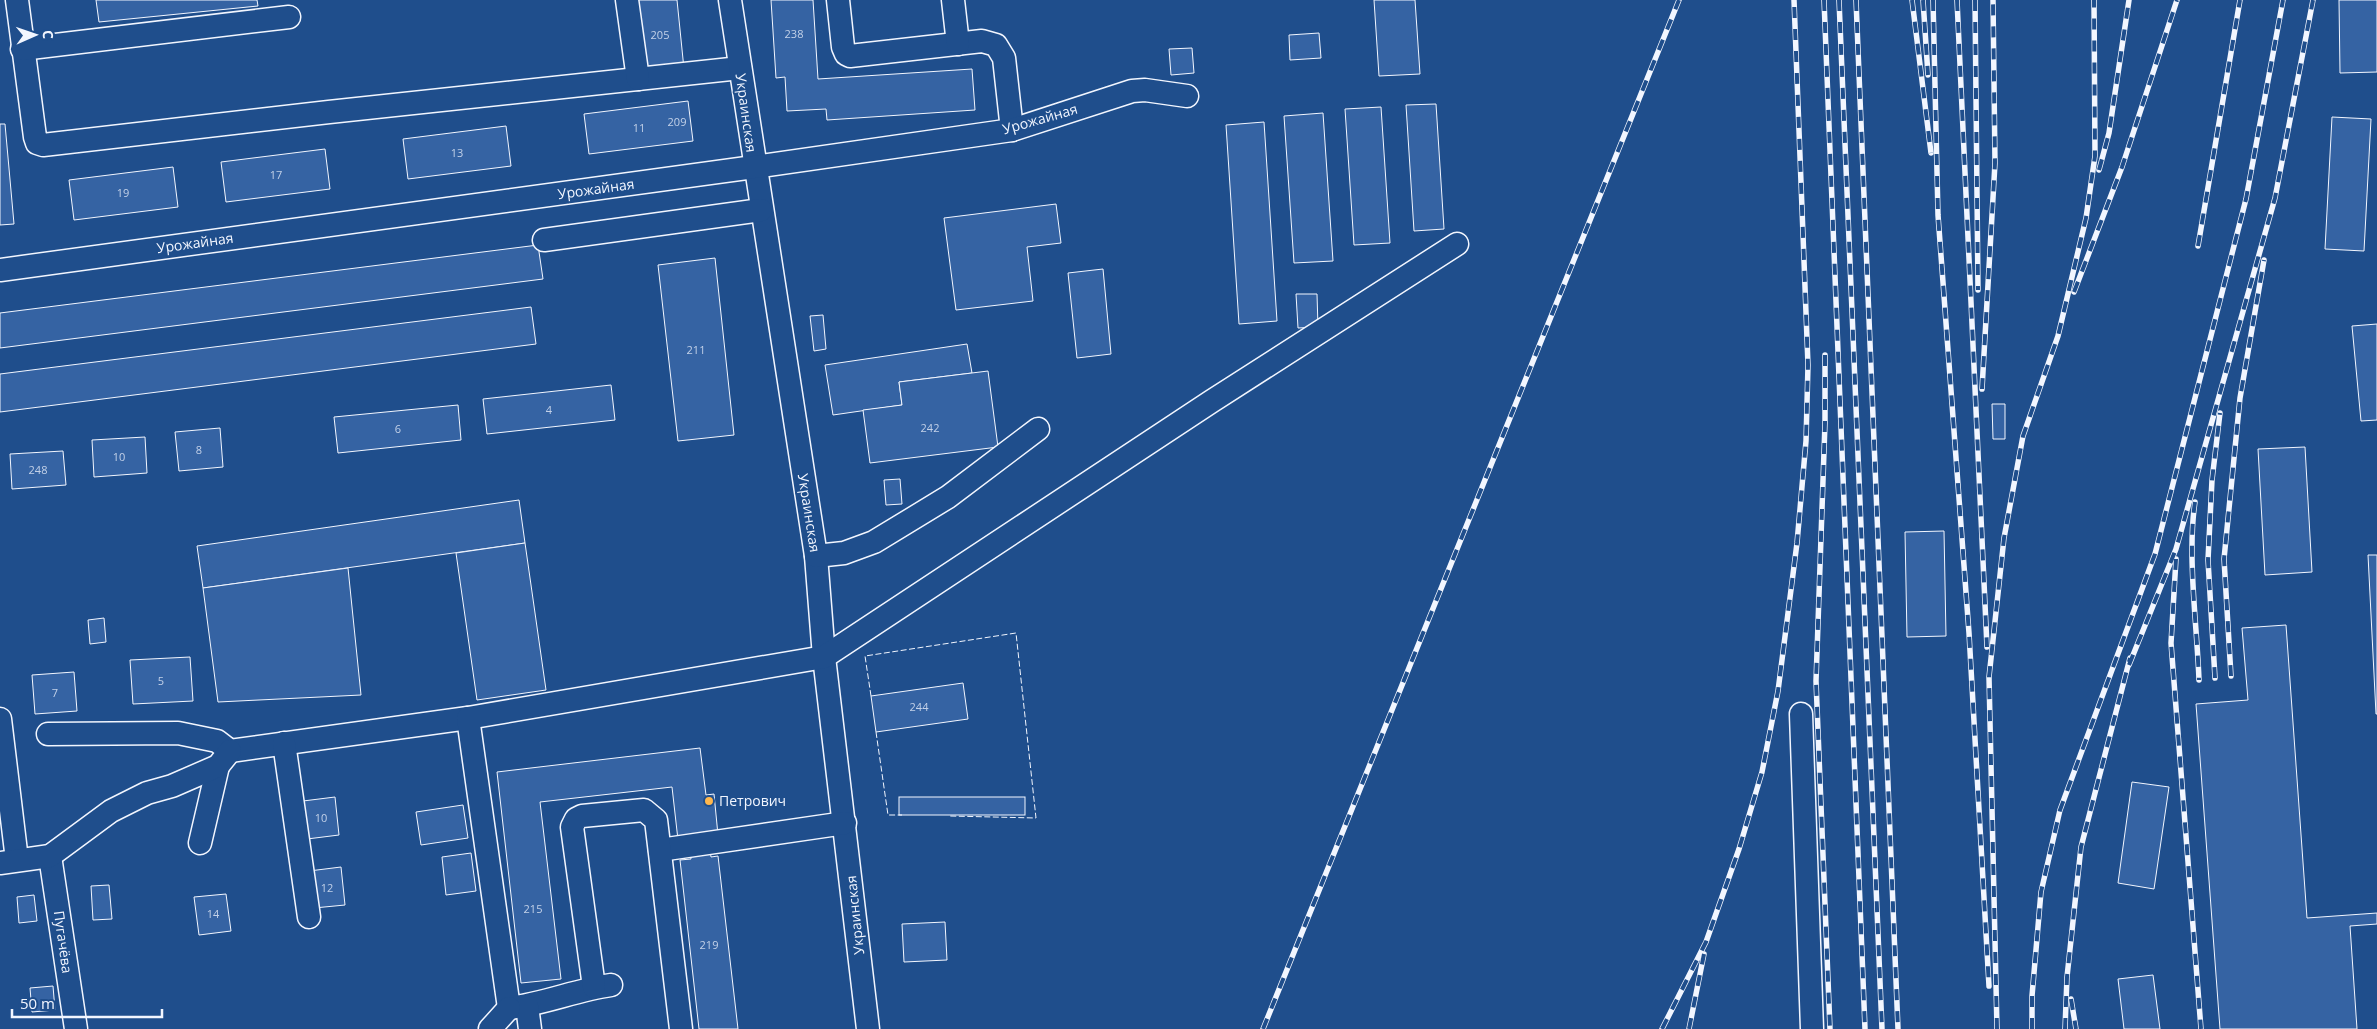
<svg xmlns="http://www.w3.org/2000/svg" width="2377" height="1029" font-family="'Open Sans',sans-serif">
<rect width="100%" height="100%" fill="#1f4e8c"/>
<g fill="#3563a3" stroke="#f2f6ff">
<polygon points="96,0 257,0 258,6 99,22"/>
<polygon points="637,0 677,0 684,69 644,73"/>
<polygon points="771,0 813,0 818,79 972,69 975,110 827,120 826,109 787,111 785,77 776,78"/>
<polygon points="1374,0 1415,0 1420,74 1379,76"/>
<polygon points="2339,0 2377,0 2377,72 2340,73"/>
<polygon points="1319,33 1321,58 1290,60 1289,35"/>
<polygon points="1192,48 1194,73 1171,75 1169,49"/>
<polygon points="688,101 693,141 589,154 584,114"/>
<polygon points="1436,104 1444,229 1414,231 1406,105"/>
<polygon points="1381,107 1390,243 1354,245 1345,109"/>
<polygon points="1323,113 1333,261 1294,263 1284,116"/>
<polygon points="2332,117 2371,119 2364,251 2325,249"/>
<polygon points="1264,122 1277,321 1239,324 1226,125"/>
<polygon points="0,124 5,124 14,224 0,225"/>
<polygon points="506,126 511,166 408,179 403,139"/>
<polygon points="325,149 330,189 226,202 221,162"/>
<polygon points="173,167 178,207 74,220 69,180"/>
<polygon points="1056,204 1061,243 1027,247 1033,301 956,310 944,218"/>
<polygon points="538,245 543,279 0,348 0,313"/>
<polygon points="715,258 734,435 678,441 658,265"/>
<polygon points="1103,269 1111,354 1077,358 1068,273"/>
<polygon points="1296,294 1317,294 1318,327 1298,328"/>
<polygon points="531,307 536,344 0,412 0,374"/>
<polygon points="823,315 826,349 814,351 810,316"/>
<polygon points="2377,324 2377,420 2361,421 2352,326"/>
<polygon points="967,344 972,373 899,382 902,405 833,415 825,365"/>
<polygon points="988,371 998,447 870,463 863,410 902,405 899,382"/>
<polygon points="611,385 615,420 487,434 483,399"/>
<polygon points="1992,404 2005,404 2005,439 1993,439"/>
<polygon points="458,405 461,440 338,453 334,417"/>
<polygon points="220,428 223,467 179,471 175,432"/>
<polygon points="145,437 147,473 94,477 92,440"/>
<polygon points="2305,447 2312,572 2265,575 2258,449"/>
<polygon points="63,451 66,485 12,489 10,454"/>
<polygon points="900,479 902,504 886,505 884,480"/>
<polygon points="519,500 525,543 203,588 197,546"/>
<polygon points="1944,531 1946,636 1907,637 1905,532"/>
<polygon points="525,543 546,690 477,700 456,553"/>
<polygon points="2368,555 2377,555 2377,714 2376,714"/>
<polygon points="348,568 361,695 218,702 203,588"/>
<polygon points="104,618 106,642 90,644 88,620"/>
<polygon points="2286,625 2307,918 2377,913 2377,924 2350,926 2357,1029 2220,1029 2196,704 2248,700 2242,628"/>
<polygon points="190,657 193,701 133,704 130,660"/>
<polygon points="74,672 77,711 35,714 32,675"/>
<polygon points="963,683 968,719 876,732 871,696"/>
<polygon points="700,748 706,795 714,794 718,835 678,840 672,787 540,802 561,979 521,983 497,772"/>
<polygon points="2132,782 2169,787 2154,889 2118,883"/>
<polygon points="335,797 339,835 307,839 303,801"/>
<rect x="899" y="797" width="126" height="18"/>
<polygon points="463,805 468,838 421,845 416,812"/>
<polygon points="708,836 711,857 718,856 738,1029 699,1029 680,860 691,859 688,838"/>
<polygon points="471,853 476,891 446,895 442,857"/>
<polygon points="341,867 345,905 314,908 309,871"/>
<polygon points="109,885 112,919 93,920 91,886"/>
<polygon points="226,894 231,931 199,935 194,897"/>
<polygon points="34,895 37,921 19,923 17,897"/>
<polygon points="945,922 947,960 904,962 902,924"/>
<polygon points="2153,975 2160,1029 2124,1029 2118,979"/>
<polygon points="53,986 55,1010 32,1012 30,988"/>
</g>
<g fill="none" stroke-linecap="round" stroke-linejoin="round">
<g stroke="#f2f6ff" stroke-width="25">
<g id="minor">
<polyline points="17,0 35,137 37,143 43,145 329,112 740,68"/>
<polyline points="627,0 638,79"/>
<polyline points="730,0 816,556 824,657 868,1029"/>
<polyline points="838,0 843,47 846,54 850,56 982,41 996,45 1004,58 1012,130"/>
<polyline points="953,0 958,44"/>
<polyline points="22,49 289,17"/>
<polyline points="544,240 761,210"/>
<polyline points="0,270 754,167 1012,130 1132,91 1145,90 1187,96"/>
<polyline points="816,556 844,553 874,542 948,497 1038,429"/>
<polyline points="1801,714 1812,1029"/>
<polyline points="0,719 17,860"/>
<polyline points="48,734 178,733 217,741 230,751 468,718"/>
<polyline points="284,743 309,917"/>
<polyline points="200,843 218,766"/>
<polyline points="660,850 845,823"/>
<polyline points="50,856 76,1029"/>
<polyline points="0,863 50,856 111,811 147,793 172,786 218,766 230,751"/>
<path d="M611 985C576 990 544 1004 509 1008L468 718 824 657 1212 401 1457 244"/>
<polyline points="594,987 572,827 576,819 582,816 644,810 656,820 681,1029"/>
<polyline points="527,1006 530,1029"/>
<polyline points="490,1029 509,1008"/>
</g>
</g>
<use href="#minor" stroke="#1f4e8c" stroke-width="22"/>
<g stroke="#f2f6ff" stroke-width="5.5">
<g id="rail">
<polyline points="1824,0 1865,1029"/>
<polyline points="1839,0 1882,1029"/>
<polyline points="1856,0 1898,1029"/>
<polyline points="1912,0 1931,153"/>
<polyline points="1923,0 1928,75"/>
<polyline points="1933,0 1938,215 1969,633 1989,986"/>
<polyline points="1957,0 1987,647"/>
<polyline points="1975,0 1978,290"/>
<polyline points="2099,170 2109,133 2129,0"/>
<polyline points="2198,246 2240,0"/>
<polyline points="2074,292 2122,167 2177,0"/>
<polyline points="1825,355 1825,423 1816,681 1830,1029"/>
<polyline points="1982,389 1995,163 1993,0"/>
<path d="M2195 502C2187 555 2197 625 2199 680"/>
<polyline points="2176,559 2171,643 2201,1029"/>
<polyline points="2129,665 2176,549 2275,198 2313,0"/>
<polyline points="2231,676 2224,559 2240,398 2264,260"/>
<polyline points="2215,678 2208,560 2212,480 2220,413"/>
<polyline points="2071,999 2076,1029"/>
<polyline points="1263,1029 1679,0"/>
<polyline points="1662,1029 1706,942 1739,849 1762,772 1778,691 1797,543 1806,441 1808,365 1794,0"/>
<polyline points="1689,1029 1704,954"/>
<polyline points="1997,1029 1989,677 2004,538 2023,436 2058,336 2086,218 2095,156 2094,0"/>
<polyline points="2032,1029 2032,996 2041,892 2060,810 2155,554 2246,199 2283,0"/>
<polyline points="2065,1029 2067,977 2081,847 2130,658"/>
</g>
</g>
<use href="#rail" stroke="#1f4e8c" stroke-width="4" stroke-dasharray="11" stroke-linecap="butt"/>
<g stroke="#f2f6ff" stroke-width="1" stroke-dasharray="6 2.5" stroke-linecap="butt">
<polyline points="871,696 865,656 1016,633 1036,818 950,816"/>
<polyline points="876,732 888,815 902,815"/>
</g>
</g>
<circle fill="#ffb74d" stroke="#1f4e8c" stroke-width="2" cx="709" cy="801" r="5"/>
<g text-anchor="middle" stroke-width="4" stroke-linejoin="round" paint-order="stroke">
<g font-size="11" fill="#c3d1e8">
<text x="794" y="38">238</text>
<text x="660" y="39">205</text>
<text x="677" y="126">209</text>
<text x="639" y="132">11</text>
<text x="457" y="157">13</text>
<text x="276" y="179">17</text>
<text x="123" y="197">19</text>
<text x="696" y="354">211</text>
<text x="549" y="414">4</text>
<text x="930" y="432">242</text>
<text x="398" y="433">6</text>
<text x="199" y="454">8</text>
<text x="119" y="461">10</text>
<text x="38" y="474">248</text>
<text x="161" y="685">5</text>
<text x="55" y="697">7</text>
<text x="919" y="711">244</text>
<text x="321" y="822">10</text>
<text x="327" y="892">12</text>
<text x="533" y="913">215</text>
<text x="213" y="918">14</text>
<text x="709" y="949">219</text>
</g>
<g font-size="14" fill="#f2f6ff" stroke="#1f4e8c">
<text transform="translate(746 113) rotate(82)" y="5">Украинская</text>
<text transform="translate(1040 119) rotate(-16)" y="5">Урожайная</text>
<text transform="translate(596 189) rotate(-8)" y="5">Урожайная</text>
<text transform="translate(195 243) rotate(-8)" y="5">Урожайная</text>
<text transform="translate(809 513) rotate(81)" y="5">Украинская</text>
<text transform="translate(855 915) rotate(-96)" y="5">Украинская</text>
<text transform="translate(63 942) rotate(82)" y="5">Пугачёва</text>
</g>
<g font-size="14" fill="#f2f6ff" stroke="#1f4e8c" text-anchor="start">
<text x="719" y="806">Петрович</text>
</g>
</g>
<g transform="translate(35 35) rotate(88)" stroke="#1f4e8c" stroke-width="4" paint-order="stroke">
<path d="M0-4L9 19L0 12L-9 19Z" fill="#f2f6ff"/>
<text y="-8" font-size="14" font-weight="bold" text-anchor="middle" fill="#f2f6ff">С</text>
</g>
<path d="M12 1009v8h150v-8" fill="none" stroke="#f2f6ff" stroke-width="2.5"/>
<text x="20" y="1009" font-size="15" fill="#f2f6ff" stroke="#1f4e8c" stroke-width="4" paint-order="stroke">50 m</text>
</svg>
